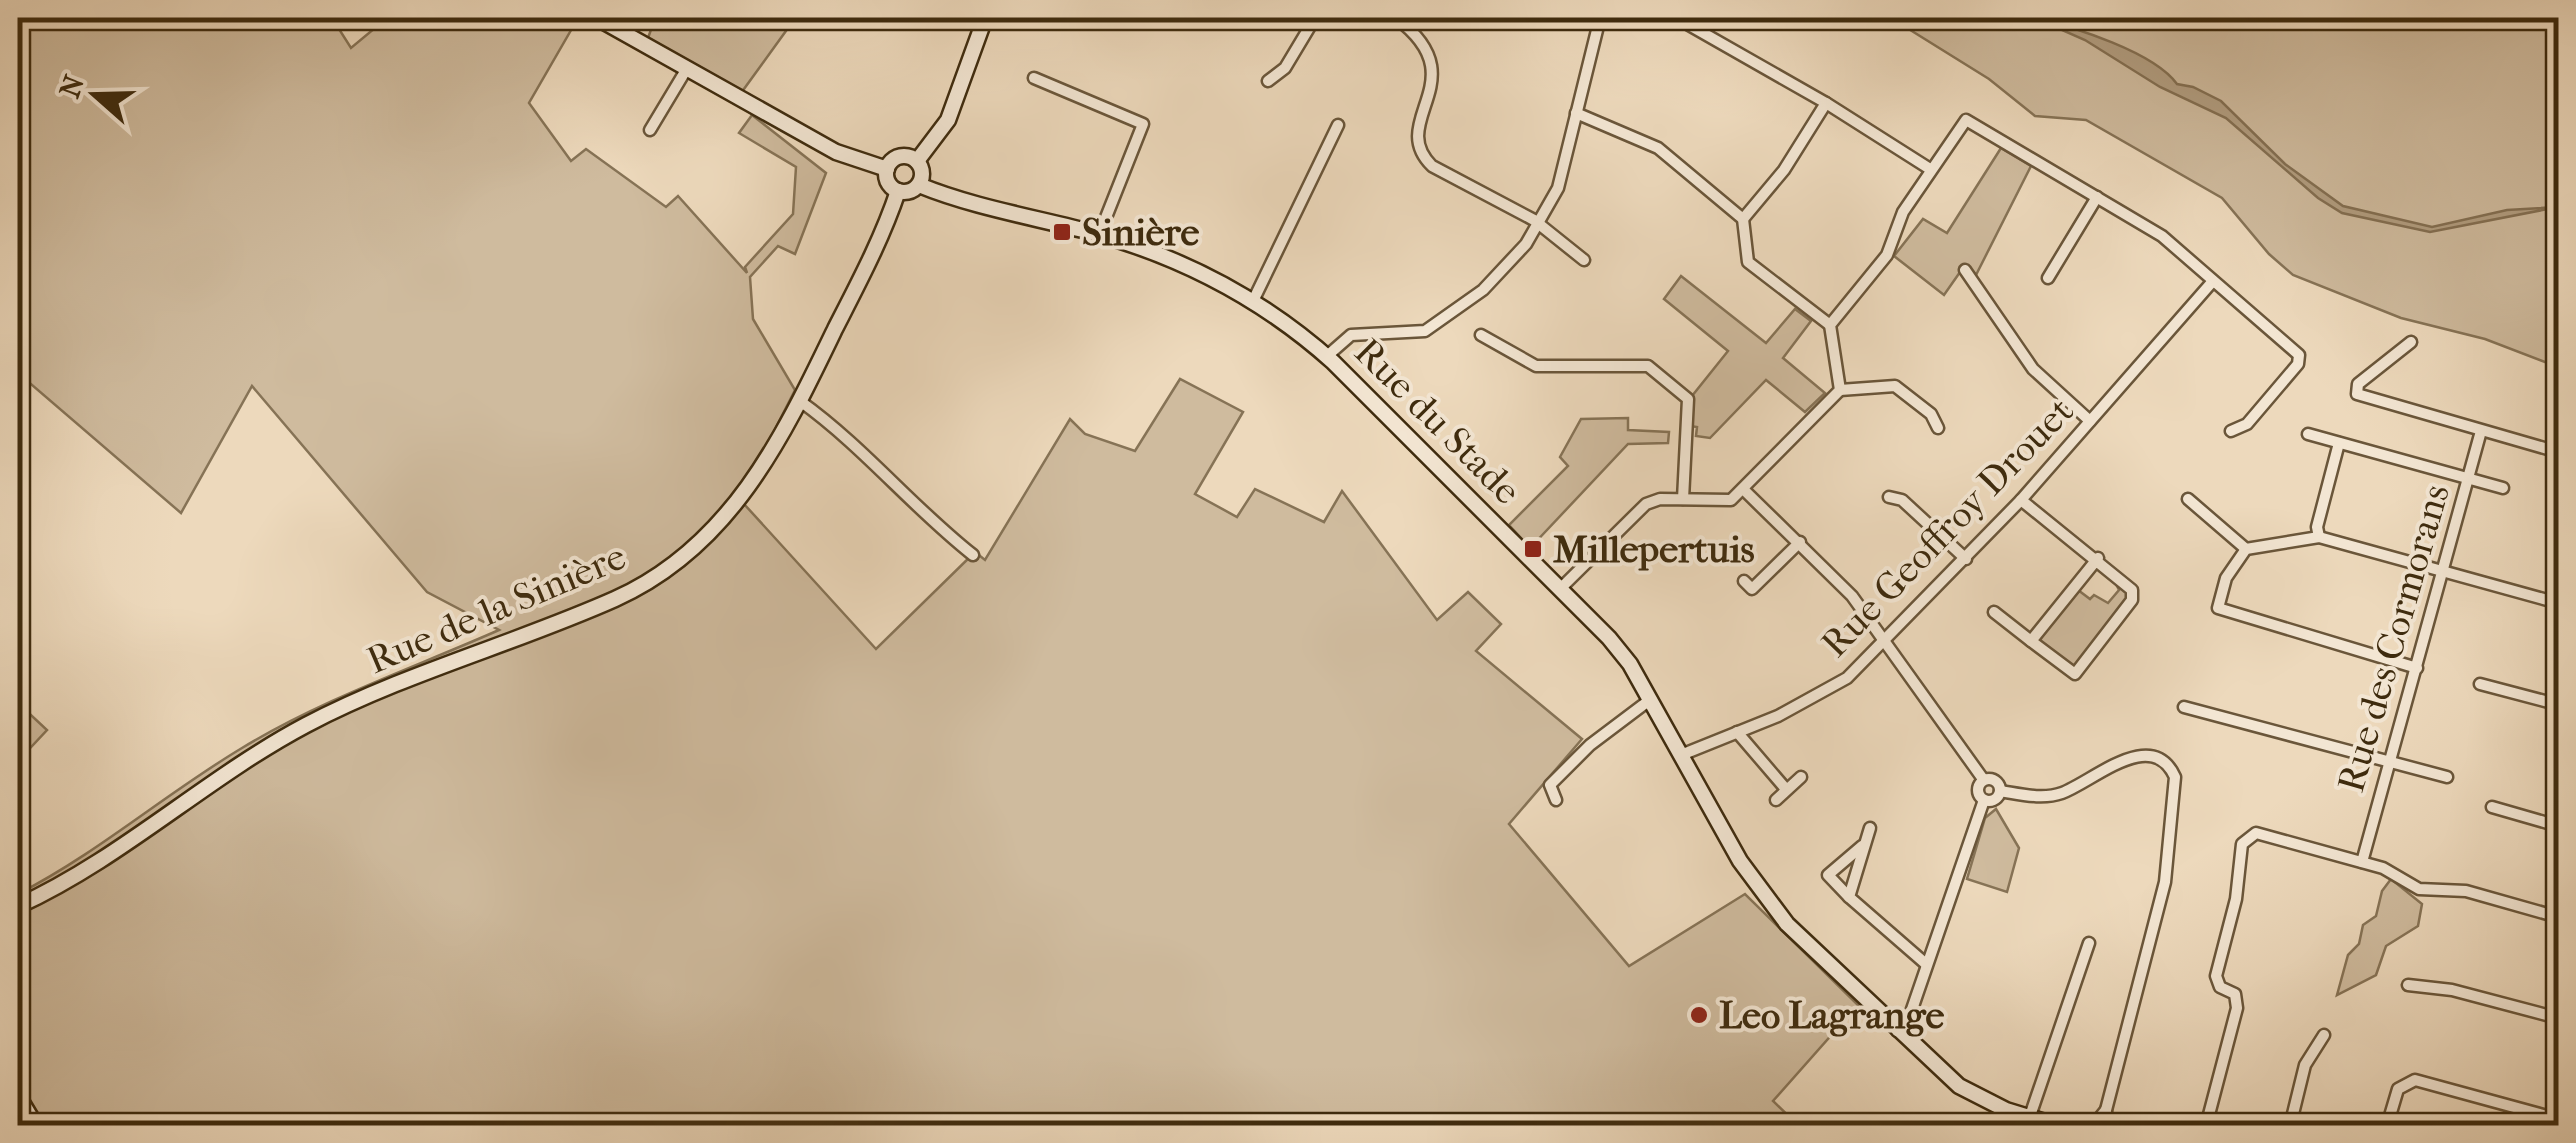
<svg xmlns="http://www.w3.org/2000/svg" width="2576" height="1143" font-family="'IM FELL French Canon',serif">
<rect width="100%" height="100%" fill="#edd9bc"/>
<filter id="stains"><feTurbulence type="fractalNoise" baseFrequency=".002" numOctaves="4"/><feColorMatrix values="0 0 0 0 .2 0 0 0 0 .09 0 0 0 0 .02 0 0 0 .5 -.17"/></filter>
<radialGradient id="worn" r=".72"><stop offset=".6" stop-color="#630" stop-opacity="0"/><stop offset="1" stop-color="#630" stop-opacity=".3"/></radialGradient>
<g fill="#cfbb9e" stroke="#867356" stroke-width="2.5">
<path d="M18 18H332L351 48 387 18H578L529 103 571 161 586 149 666 207 678 196 747 273 745 267 793 214 796 167 739 133 752 115 826 173 795 254 778 246 750 277 753 319 795 390 766 447 734 493 876 649 975 552 985 560 1070 419 1085 434 1135 451 1180 379 1243 412 1195 494 1237 517 1255 489 1324 522 1342 491 1437 620 1468 592 1501 624 1476 651 1582 739 1509 824 1629 966 1745 894 1858 1005 1773 1101 1798 1125H18V894C98 853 165 794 242 748 323 699 413 668 499 630L427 592 252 386 181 513 18 373Z"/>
<polygon points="655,18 813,18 800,29 791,24 741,93 647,41"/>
<polygon points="1891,18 2558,18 2558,367 2485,339 2401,318 2293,275 2269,254 2222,198 2086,120 2035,116 1989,79"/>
<polygon points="2001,148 2031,166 1976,275 1965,265 1944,295 1894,256 1923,219 1947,233"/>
<polygon points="1681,276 1766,343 1795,309 1811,321 1783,358 1825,393 1805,412 1766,380 1710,438 1696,436 1697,427 1690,426 1692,396 1728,351 1664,299"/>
<polygon points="1628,418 1628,430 1669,432 1668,443 1628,444 1530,548 1509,525 1568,466 1560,457 1581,419"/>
<polygon points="2115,582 2128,590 2128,599 2075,665 2068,667 2041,646 2039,636 2078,590 2090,599 2094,595 2108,603 2119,590"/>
<polygon points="18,703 47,730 18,761"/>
<polygon points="1996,809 2019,848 2007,892 1967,879 1985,818"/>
<polygon points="2391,879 2422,904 2418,926 2386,946 2376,975 2337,995 2348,955 2359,944 2363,925 2376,916 2382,891"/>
</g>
<path fill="#b29e81" stroke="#847053" stroke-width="2.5" d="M2035 18C2074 27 2154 52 2177 84L2193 87 2221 101 2285 164 2343 206 2432 227 2507 210 2558 207 2430 232 2342 213 2318 198 2226 118 2160 87 2085 40Z"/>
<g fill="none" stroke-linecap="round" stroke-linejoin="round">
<g stroke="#6a563a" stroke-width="15">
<g id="street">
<path d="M1396 18C1479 80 1385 120 1432 166L1534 220 1584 260"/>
<polyline points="1689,25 1826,103 1930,169"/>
<polyline points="1034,78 1143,124 1099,235"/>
<polyline points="1268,81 1285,68 1315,18"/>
<polyline points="1576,113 1658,148 1743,219 1748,262 1830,325"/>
<polyline points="650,130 686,70"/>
<polyline points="1743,219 1784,170 1826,103"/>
<polyline points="1965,270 2033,369 2090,421"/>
<polyline points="2048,278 2097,197"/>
<polyline points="1253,301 1338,125"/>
<polyline points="1481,335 1536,366 1648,366 1688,399 1683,499"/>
<polyline points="2411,342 2358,384 2357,394 2558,452"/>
<polyline points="1327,356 1351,335 1425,331 1483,290 1526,244 1558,188 1600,18"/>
<polyline points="1840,390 1895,386 1931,414 1938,428"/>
<path d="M800 401C864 447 912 507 973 555"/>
<polyline points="2308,434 2503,488"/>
<polyline points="1743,489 1852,596 1983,779"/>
<polyline points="1889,497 1902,500 1966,559"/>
<polyline points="2188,499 2246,549"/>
<polyline points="2021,500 2132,590 2132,600 2075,674 2031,641 2098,558"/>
<polyline points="2319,537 2317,527 2339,443"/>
<polyline points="1744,581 1752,589 1800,542"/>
<polyline points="1561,588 1646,504 1660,499 1731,500 1840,390 1830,325 1887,255 1903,212 1966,120 2162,236 2299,355 2298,364 2247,424 2231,431"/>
<polyline points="1994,612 2031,641"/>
<polyline points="2417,668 2218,608 2226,578 2246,549 2319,537 2558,603"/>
<polyline points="2480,684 2556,704 2558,708"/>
<polyline points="2184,707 2447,777"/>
<polyline points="2558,725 2553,745 2558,758"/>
<polyline points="1737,732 1785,788"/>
<polyline points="1681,755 1778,716 1847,678 2021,500 2213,281"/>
<circle cx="1989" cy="790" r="11"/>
<path d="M2000 791C2020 794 2042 800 2062 793 2094 781 2152 726 2175 777L2165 882 2106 1110V1126"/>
<polyline points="1556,800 1550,785 1590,745 1651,699"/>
<polyline points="1776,800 1801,777"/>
<polyline points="2492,807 2558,826"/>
<polyline points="1870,828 1849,897 1926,964"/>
<polyline points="2362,862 2481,431"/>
<polyline points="1849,897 1828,875 1862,846"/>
<polyline points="2408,985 2452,990 2558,1018"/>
<polyline points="1897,1031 1909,1018 1984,800"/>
<polyline points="2029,1119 2089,943"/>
<polyline points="2093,1126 2106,1110"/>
<polyline points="2206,1126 2237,1008 2235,994 2220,987 2216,976 2236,899 2242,844 2256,833 2383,868 2419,889 2466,891 2558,917"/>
<polyline points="2290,1126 2305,1065 2324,1035"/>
<polyline points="2387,1126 2398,1089 2415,1080 2558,1119"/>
</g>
</g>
<g stroke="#3e2b0e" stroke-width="19">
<g id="secondary">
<polyline points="597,18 836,152 887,169"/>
<circle cx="904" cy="174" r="18"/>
<polyline points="917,161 948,120 985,18"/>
<path d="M919 185C975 208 1039 218 1098 234 1186 259 1265 301 1333 362L1609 638 1630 664 1740 861 1787 924 1959 1086 2006 1110 2058 1126"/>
<path d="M18 906C121 859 206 778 306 725 405 673 514 644 615 599 731 547 783 437 835 329 858 284 882 239 898 191"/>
<polyline points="18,1096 36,1126"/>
</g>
</g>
<use href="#street" stroke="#f3e6d3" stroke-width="10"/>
<use href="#secondary" stroke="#f3e6d3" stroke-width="14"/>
</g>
<g fill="#8f2418" stroke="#f3e6d3" stroke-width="4">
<rect x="1052" y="222" width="20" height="20" rx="5"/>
<rect x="1523" y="539" width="20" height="20" rx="5"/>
<circle cx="1699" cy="1015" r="10"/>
</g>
<g text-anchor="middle" stroke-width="8" stroke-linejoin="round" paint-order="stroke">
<g font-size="38" font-weight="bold" fill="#3e2b0e" stroke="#f3e6d3" text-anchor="start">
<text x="1082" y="245">Sinière</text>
<text x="1553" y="562">Millepertuis</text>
<text x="1719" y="1028">Leo Lagrange</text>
</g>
<g font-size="38" fill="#3e2b0e" stroke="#f3e6d3">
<text transform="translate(1438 421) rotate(45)" y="13">Rue du Stade</text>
<text transform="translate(1947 527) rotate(-46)" y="13">Rue Geoffroy Drouet</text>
<text transform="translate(496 608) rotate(-23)" y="13">Rue de la Sinière</text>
<text transform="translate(2393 638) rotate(-74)" y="13">Rue des Cormorans</text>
</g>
</g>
<rect width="2576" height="1143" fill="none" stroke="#edd9bc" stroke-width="60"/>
<rect x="20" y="20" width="2536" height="1103" fill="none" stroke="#3e2b0e" stroke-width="5"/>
<rect x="30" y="30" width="2516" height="1083" fill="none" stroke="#3e2b0e" stroke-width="2.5"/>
<g transform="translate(95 95) rotate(290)" stroke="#f3e6d3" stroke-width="8" paint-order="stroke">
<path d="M0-8L18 38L0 25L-18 38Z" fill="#3e2b0e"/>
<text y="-15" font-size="28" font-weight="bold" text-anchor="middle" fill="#3e2b0e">N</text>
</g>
<rect width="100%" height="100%" filter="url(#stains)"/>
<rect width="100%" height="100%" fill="url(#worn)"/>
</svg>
